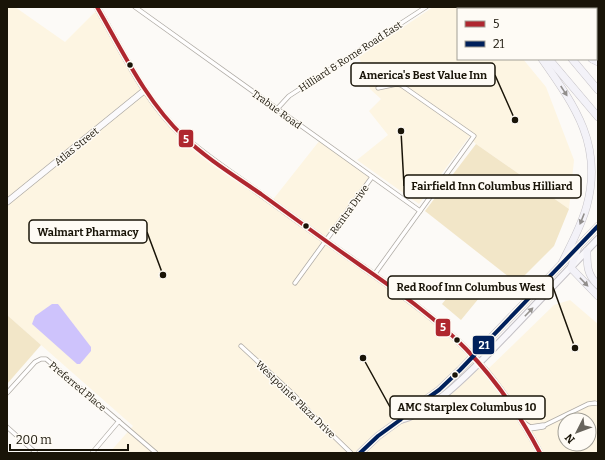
<svg xmlns="http://www.w3.org/2000/svg" width="605" height="460" font-family="Bitter,serif">
<rect width="100%" height="100%" fill="#fcfaf7"/>
<g fill="#fdf5e2" fill-rule="evenodd">
<path d="M7 7H15L65 42 98 9 143 86 185 137 271 202 320 140 372 177 326 241 426 313 486 371 554 305 570 300 598 324V453H109L133 426 7 315ZM565 420H589V444H565Z"/>
<polygon points="433,7 481,7 482,9 458,9 458,59 523,59 546,87 574,160 569,209 476,144 469,137 419,204 357,160 388,135 369,111 381,99 370,89 359,57"/>
</g>
<g fill="#f2e6c8">
<polygon points="476,144 569,209 554,246 509,291 509,277 425,211"/>
<polygon points="469,280 484,292 461,320 442,304 460,282 465,285"/>
<polygon points="7,315 41,345 7,384"/>
</g>
<polygon fill="#cec3fc" points="52,304 58,304 91,347 91,351 80,364 77,364 32,324 35,316"/>
<g fill="none" stroke-linecap="round" stroke-linejoin="round">
<polyline stroke="#cec3fc" stroke-width="1" points="418,453 422,453"/>
<g stroke="#b0aca6" stroke-width="5">
<g id="street">
<polyline points="135,7 420,211"/>
<polyline points="573,7 576,9"/>
<polyline points="596,20 598,21"/>
<polyline points="277,109 289,96 426,7"/>
<polyline points="374,275 474,136 401,85 397,84 378,88"/>
<polyline points="295,283 372,177"/>
<polyline points="241,346 293,394 319,422 351,453"/>
<polyline points="7,393 35,362 41,359 46,359 156,453"/>
<polyline points="543,426 588,404 595,403 598,404"/>
<polyline points="7,427 36,453"/>
<polyline points="92,453 119,421"/>
</g>
</g>
<g stroke="#b0aca6" stroke-width="7">
<g id="secondary">
<path d="M97 7C123 52 145 101 184 137 204 155 227 170 248 185 283 210 317 235 353 260 397 291 443 322 479 363 501 387 525 424 540 453"/>
<polyline points="7,202 145,90"/>
<polyline points="524,424 530,428 543,426"/>
</g>
</g>
<g stroke="#c4c1c6" stroke-width="8">
<g id="primary">
<path d="M400 420C431 413 469 373 491 351 527 314 562 276 598 239"/>
<polyline points="360,453 378,436 400,420 408,412 439,390 460,370 598,226"/>
</g>
</g>
<g stroke="#c4c1c6" stroke-width="8">
<g id="highway">
<polyline points="505,7 507,9"/>
<polyline points="528,7 530,9"/>
<polyline points="539,7 540,9"/>
<path d="M542 59C575 106 603 145 587 205 582 225 571 244 562 263"/>
<polyline points="549,59 598,117"/>
<polyline points="572,59 598,90"/>
<polyline points="592,59 598,62"/>
<polyline points="578,247 571,268 598,296"/>
<path d="M587 251C587 265 587 275 598 285"/>
</g>
</g>
<use href="#street" stroke="#fffefe" stroke-width="3.5"/>
<use href="#secondary" stroke="#fbfafc" stroke-width="5.5"/>
<use href="#primary" stroke="#f8f7fa" stroke-width="6"/>
<use href="#highway" stroke="#f3f2f8" stroke-width="7"/>
<g stroke="#fefbf5" stroke-width="7">
<path id="bus-1" d="M97 7C123 52 146 101 184 137 207 159 235 176 261 194 294 218 327 242 360 265 397 291 435 317 466 349 496 380 520 415 540 453"/>
</g>
<g stroke="#fefbf5" stroke-width="7">
<polyline id="bus-2" points="360,453 378,436 400,420 408,412 439,390 460,370 598,226"/>
</g>
<use href="#bus-1" stroke="#af272f" stroke-width="4"/>
<use href="#bus-2" stroke="#00205b" stroke-width="4"/>
</g>
<defs><path id="oneway-solid" d="M-6-.8H1V-3.2L6.5 0L1 3.2V.8H-6Z"/></defs>
<g fill="#918e8c">
<use href="#oneway-solid" transform="translate(564 91) rotate(57)"/>
<use href="#oneway-solid" transform="translate(582 219) rotate(112)"/>
<use href="#oneway-solid" transform="translate(584 282) rotate(46)"/>
</g>
<use fill="#94918d" href="#oneway-solid" transform="translate(529 312) rotate(-46)"/>
<g fill="#191408" stroke="#fefbf5" stroke-width="1.5">
<circle cx="130" cy="65" r="3.5"/>
<circle cx="306" cy="226" r="3.5"/>
<circle cx="457" cy="340" r="3.5"/>
<circle cx="455" cy="375" r="3.5"/>
</g>
<g text-anchor="middle" stroke-width="3" stroke-linejoin="round" paint-order="stroke">
<g font-size="10" fill="#191408" stroke="#fefbf5">
<text transform="translate(350 56) rotate(-33)" y="4">Hilliard &amp; Rome Road East</text>
<text transform="translate(277 109) rotate(36)" y="4">Trabue Road</text>
<text transform="translate(76 146) rotate(-39)" y="4">Atlas Street</text>
<text transform="translate(349 209) rotate(-54)" y="4">Rentra Drive</text>
<text transform="translate(78 386) rotate(40)" y="4">Preferred Place</text>
<text transform="translate(296 399) rotate(44)" y="4">Westpointe Plaza Drive</text>
</g>
</g>
<path fill="none" stroke="#191408" stroke-width="1.5" d="M515 120L495 75M401 131L404 186M163 275L147 232M575 348L553 287M363 358L390 407"/>
<g fill="#191408" stroke="#fefbf5" stroke-width="1.5">
<circle cx="515" cy="120" r="4"/>
<circle cx="401" cy="131" r="4"/>
<circle cx="163" cy="275" r="4"/>
<circle cx="575" cy="348" r="4"/>
<circle cx="363" cy="358" r="4"/>
</g>
<g fill="#fefbf5" stroke="#191408" stroke-width="1.5">
<rect x="351" y="63" width="144" height="23" rx="4"/>
<rect x="404" y="175" width="177" height="23" rx="4"/>
<rect x="29" y="220" width="118" height="23" rx="4"/>
<rect x="388" y="276" width="165" height="23" rx="4"/>
<rect x="390" y="396" width="155" height="23" rx="4"/>
</g>
<g font-size="11" text-anchor="middle" font-weight="bold" fill="#191408">
<text x="423" y="79">America's Best Value Inn</text>
<text x="492" y="190">Fairfield Inn Columbus Hilliard</text>
<text x="88" y="236">Walmart Pharmacy</text>
<text x="471" y="291">Red Roof Inn Columbus West</text>
<text x="467" y="411">AMC Starplex Columbus 10</text>
</g>
<g stroke="#fefbf5" stroke-width="1.5">
<rect x="178" y="129" width="16" height="19" rx="4" fill="#af272f"/>
<rect x="435" y="318" width="16" height="19" rx="4" fill="#af272f"/>
<rect x="472" y="335" width="23" height="20" rx="4" fill="#00205b"/>
</g>
<g font-size="11" text-anchor="middle" font-weight="bold" fill="#fff">
<text x="186" y="143">5</text>
<text x="443" y="331">5</text>
<text x="484" y="349">21</text>
</g>
<rect width="605" height="460" fill="none" stroke="#191408" stroke-width="16"/>
<rect x="457" y="8" width="140" height="52" fill="#fefbf5" stroke="#a29f96"/>
<rect x="465" y="21" width="20" height="6" fill="#af272f" stroke="#a29f96"/>
<text x="493" y="28" font-size="12" fill="#191408">5</text>
<rect x="465" y="41" width="20" height="6" fill="#00205b" stroke="#a29f96"/>
<text x="493" y="48" font-size="12" fill="#191408">21</text>
<g transform="translate(577 432) rotate(228)"><circle r="19" fill="#fefbf5" stroke="#a29f96"/>
<path d="M0-3L7 15L0 10L-7 15Z" fill="#68645c"/>
<text y="-6" font-size="11" font-weight="bold" text-anchor="middle" fill="#191408">N</text>
</g>
<path d="M10 444v6h118v-6" fill="none" stroke="#191408" stroke-width="2"/>
<text x="16" y="444" font-size="12" fill="#191408" stroke="#fefbf5" stroke-width="3" paint-order="stroke">200 m</text>
</svg>
